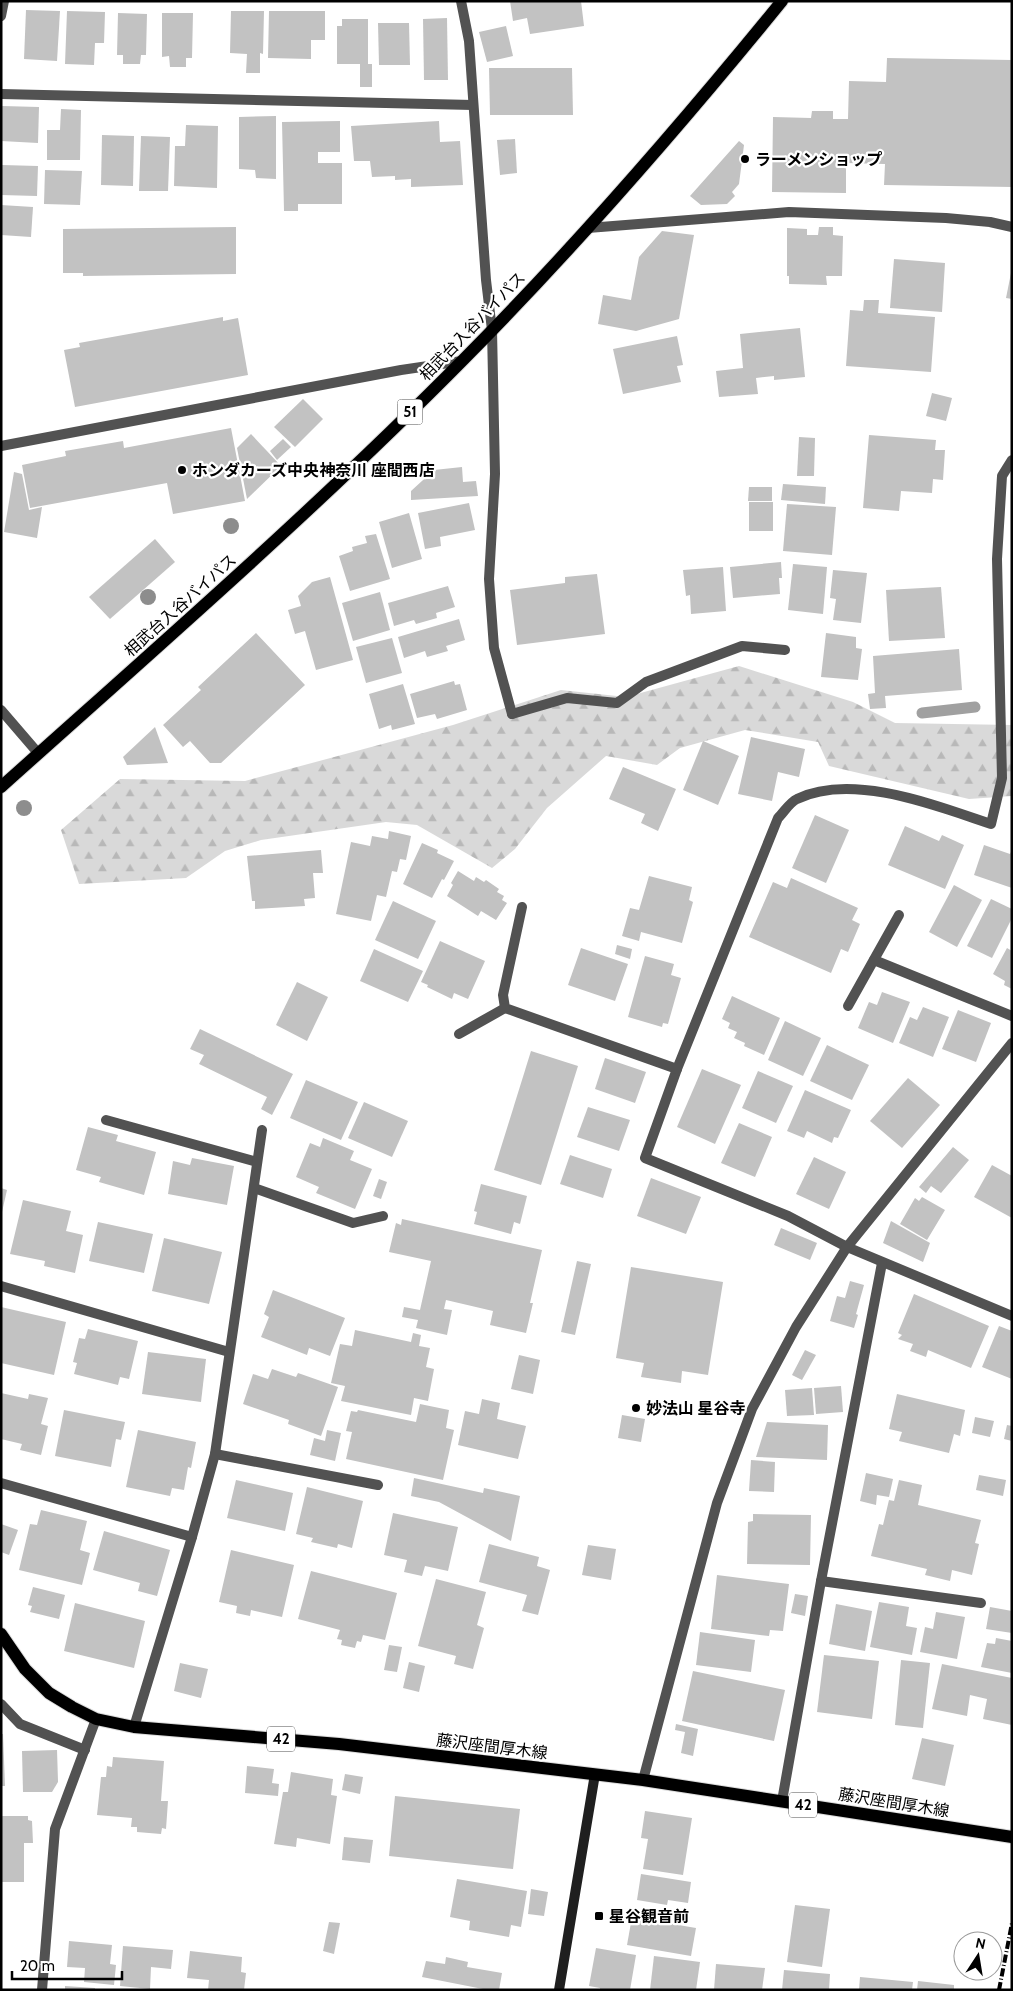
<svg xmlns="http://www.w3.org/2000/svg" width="1013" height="1991" font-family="Cabin,'Noto Sans JP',sans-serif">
<defs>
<pattern id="forest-firs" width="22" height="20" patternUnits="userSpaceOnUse" patternTransform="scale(1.25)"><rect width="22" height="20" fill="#d9d9d9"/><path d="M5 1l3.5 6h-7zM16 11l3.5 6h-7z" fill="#b8b8b8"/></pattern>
</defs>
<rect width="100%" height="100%" fill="#fff"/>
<polygon fill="url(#forest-firs)" points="739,666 853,702 895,723 1012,725 1012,796 969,799 829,766 818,742 745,730 680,748 657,765 606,756 547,808 515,849 492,868 417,825 386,822 261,840 225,851 186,878 79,884 61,830 120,779 245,781 453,725 561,690 626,697"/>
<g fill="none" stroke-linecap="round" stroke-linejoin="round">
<polyline stroke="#a0a0a0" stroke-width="11" points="922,713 975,707"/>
</g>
<g fill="#c2c2c2">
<polygon points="510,1 581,1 584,26 530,34 527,18 513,21"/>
<polygon points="26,10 60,11 57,61 24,59"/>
<polygon points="67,11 105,12 104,43 95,43 94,65 65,64"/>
<polygon points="231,11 264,11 263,54 260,53 260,73 246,73 247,54 230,53"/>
<polygon points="269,11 325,11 325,40 311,40 311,59 268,58"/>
<polygon points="118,13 147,14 146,55 141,55 140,64 123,64 123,55 117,55"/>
<polygon points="162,13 193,13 192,58 186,58 186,67 170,67 169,56 162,57"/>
<polygon points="447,18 448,80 424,80 423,19"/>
<polygon points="342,19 368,19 368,64 372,64 372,87 360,87 360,64 337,64 337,26 342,26"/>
<polygon points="378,23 409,23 410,65 379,65"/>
<polygon points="506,26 513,56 487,62 479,32"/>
<polygon points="887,58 1012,60 1012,187 884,185 885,164 846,163 846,193 772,192 773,117 811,118 812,111 833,111 833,119 848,119 849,81 886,82"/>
<polygon points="489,68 572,68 573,115 490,115"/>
<polygon points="2,106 39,107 38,143 1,141"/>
<polygon points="61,109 81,110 80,160 47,160 47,130 60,130"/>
<polygon points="276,116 276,179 256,178 255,170 239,169 239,117"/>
<polygon points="340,121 340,152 318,152 318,163 342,163 342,204 298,204 298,211 284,211 282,122"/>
<polygon points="439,121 440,142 460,141 463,185 411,187 411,179 395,180 395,176 372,177 370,161 354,161 351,126"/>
<polygon points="186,125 218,126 217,188 174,186 175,146 185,146"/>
<polygon points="102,135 134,136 133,186 101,185"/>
<polygon points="141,136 170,137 168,191 139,191"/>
<polygon points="515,139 517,173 500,175 497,140"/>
<polygon points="739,141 744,145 739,184 732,192 735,196 727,204 701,205 690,196"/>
<polygon points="2,165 38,166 37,196 1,195"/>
<polygon points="45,170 82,171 80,205 44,204"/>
<polygon points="1,205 33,207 31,237 1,235"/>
<polygon points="236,227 236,274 83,276 83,273 63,273 63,229"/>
<polygon points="819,227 833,227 833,235 843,236 842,276 826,276 827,285 789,284 789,276 787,276 787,228 807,229 807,235 818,235"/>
<polygon points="662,231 694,235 679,319 636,331 598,324 603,295 631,300 639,257"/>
<polygon points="894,259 945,263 942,312 890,308"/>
<polygon points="1011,273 1012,273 1012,299 1006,298"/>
<polygon points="864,300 879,300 878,313 935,317 931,372 846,366 850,310 863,311"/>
<polygon points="223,317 223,321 238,318 248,375 75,407 64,350 80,347 79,343"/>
<polygon points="800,328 805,377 774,380 774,376 756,378 758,394 719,397 716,371 743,368 740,334"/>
<polygon points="677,336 683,365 677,366 681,382 623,394 613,349"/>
<polygon points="932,393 952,398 946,421 926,416"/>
<polygon points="303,399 323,419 295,447 274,427"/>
<polygon points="231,428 245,501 173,514 167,483 30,508 22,465 66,456 65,451 123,441 124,448"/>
<polygon points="251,434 281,466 247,499 237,448"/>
<polygon points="869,435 936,440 935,450 945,450 943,480 933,479 932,493 901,491 899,511 863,508"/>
<polygon points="799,437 815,438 814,476 797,476"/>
<polygon points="283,439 291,447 277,460 270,451"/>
<polygon points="462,467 463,482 476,481 478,496 411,500 411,491 434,470"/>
<polygon points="14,472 22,474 29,510 42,507 37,538 4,532"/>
<polygon points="783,484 826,487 825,504 781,500"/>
<polygon points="749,487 772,487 772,501 748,501"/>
<rect x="749" y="502" width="24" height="29"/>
<polygon points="469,503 475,530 440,537 441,546 425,549 418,513"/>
<polygon points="787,504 836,507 832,555 783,551"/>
<polygon points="409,513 422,559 392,568 379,522"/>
<polygon points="376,534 390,579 350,591 339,556 353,551 352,547 367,543 365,536"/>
<polygon points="155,539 175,562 110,619 89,597"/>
<polygon points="781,562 782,578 779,578 780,594 733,598 730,567"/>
<polygon points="793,564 827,567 823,614 788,610"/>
<polygon points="723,567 726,611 691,614 690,595 686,596 683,570"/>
<polygon points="833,570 867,573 861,623 833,620 836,599 830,598"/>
<polygon points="597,574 605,634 517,645 510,590 565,583 565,577"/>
<polygon points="330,577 353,660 316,670 305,631 295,634 288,610 301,606 298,596 312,582"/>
<polygon points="448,586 455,607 436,613 437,618 416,624 414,620 394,626 388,603"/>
<polygon points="941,587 945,638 889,641 886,590"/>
<polygon points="380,592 390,630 353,641 342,603"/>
<polygon points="459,619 465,640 446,646 448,651 427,657 425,651 404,658 398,637"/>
<polygon points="256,633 305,685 221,763 210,763 190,741 183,747 163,725 201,690 198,687"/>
<polygon points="826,633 856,637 856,648 862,649 858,680 821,677"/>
<polygon points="392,638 402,673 366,683 356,647"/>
<polygon points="959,649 962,690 885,696 886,708 870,709 868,694 875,693 873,656"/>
<polygon points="454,681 455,685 460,684 467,710 437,719 435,714 417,718 410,694"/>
<polygon points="403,684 415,724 392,730 391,725 379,729 369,694"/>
<polygon points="155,727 168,763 127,765 123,757"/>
<polygon points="751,737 805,749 799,777 778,772 772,801 738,794"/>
<polygon points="703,741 739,756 718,805 683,790"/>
<polygon points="623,767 676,789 658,831 641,823 645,814 609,799"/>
<polygon points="815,815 849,830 826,883 792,868"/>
<polygon points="905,826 939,841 942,835 964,845 945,889 888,865"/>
<polygon points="389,831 411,836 406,860 400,859 397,872 392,871 386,897 377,895 371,921 336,914 351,842 370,846 372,836 388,839"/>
<polygon points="422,843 438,850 437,853 454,861 444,880 442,879 432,898 403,884"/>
<polygon points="984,845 1010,854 1012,850 1012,888 974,875"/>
<polygon points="321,850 323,873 313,873 315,898 304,899 305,906 255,909 255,901 252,901 247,856"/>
<polygon points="458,871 474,881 476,877 484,882 486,880 499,889 497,892 504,896 502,900 507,903 496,920 481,911 478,916 447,896 453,885 451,883"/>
<polygon points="649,876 692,887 689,900 693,902 682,943 641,932 639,941 622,936 630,908 639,910"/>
<polygon points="791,878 858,908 852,920 860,924 848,952 841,949 831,973 749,937 773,882 787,888"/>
<polygon points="954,885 982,900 957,947 929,932"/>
<polygon points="991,899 1012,909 1012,918 992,958 967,946"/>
<polygon points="393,901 436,921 418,959 375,940"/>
<polygon points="440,941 485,961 468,999 454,993 452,999 427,987 428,985 421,982"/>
<polygon points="617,945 632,949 630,959 615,954"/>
<polygon points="581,948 628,964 615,1001 568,985"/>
<polygon points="1007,948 1012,951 1012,989 1004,985 1005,981 993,974"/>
<polygon points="374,949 423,971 408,1002 360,981"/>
<polygon points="645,956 674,964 671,975 681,978 668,1024 663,1023 662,1027 628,1017"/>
<polygon points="297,982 328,997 307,1041 276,1025"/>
<polygon points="882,992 910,1002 893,1043 858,1028 869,1002 877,1005"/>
<polygon points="732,996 780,1018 764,1055 744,1046 745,1043 734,1038 737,1032 728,1028 730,1023 722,1019"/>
<polygon points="923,1007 949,1017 933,1057 899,1043 910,1017 917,1020"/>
<polygon points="958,1010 991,1023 976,1062 942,1049"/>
<polygon points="785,1021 821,1038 803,1076 768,1060"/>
<polygon points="200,1029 293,1074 272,1115 261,1109 267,1097 199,1064 204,1055 190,1049"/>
<polygon points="827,1045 869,1065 852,1100 810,1081"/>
<polygon points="531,1051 578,1066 541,1185 494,1170"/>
<polygon points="605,1058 646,1072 635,1103 595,1089"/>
<polygon points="702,1069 741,1085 715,1144 677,1127"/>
<polygon points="758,1071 793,1086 776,1123 742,1108"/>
<polygon points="908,1078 940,1105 902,1148 870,1121"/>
<polygon points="306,1080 358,1102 341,1140 290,1118"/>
<polygon points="805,1090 851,1110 838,1138 834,1137 832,1143 807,1131 804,1138 787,1131"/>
<polygon points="364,1102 408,1121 392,1157 348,1138"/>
<polygon points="588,1107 630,1120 619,1151 577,1137"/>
<polygon points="739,1123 772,1137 755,1177 721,1163"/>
<polygon points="88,1127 118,1135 116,1141 156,1152 144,1195 99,1182 101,1177 76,1170"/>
<polygon points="323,1138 354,1151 350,1160 372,1169 355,1209 316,1193 319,1187 296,1177 310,1143 320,1147"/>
<polygon points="953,1147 969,1160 941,1193 931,1186 926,1193 919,1187"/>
<polygon points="570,1155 612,1169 603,1198 560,1184"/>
<polygon points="814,1157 846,1172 829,1209 796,1194"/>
<polygon points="192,1158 234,1166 227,1205 168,1194 173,1161 190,1165"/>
<polygon points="992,1165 1012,1176 1012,1218 974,1197"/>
<polygon points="651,1178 701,1197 686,1234 637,1216"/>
<polygon points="379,1179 387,1182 381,1199 373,1196"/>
<polygon points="481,1184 527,1196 520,1224 514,1222 511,1234 474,1224 477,1212 474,1211"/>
<polygon points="1,1188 7,1190 2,1212 1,1212"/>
<polygon points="922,1197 945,1210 927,1240 900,1224 915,1198 919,1201"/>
<polygon points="23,1200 71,1211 66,1231 83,1235 75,1273 44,1266 45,1261 10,1254"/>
<polygon points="402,1219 542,1250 530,1303 533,1303 526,1333 490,1325 493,1311 446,1300 444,1309 452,1310 447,1335 416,1328 418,1320 402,1317 404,1307 420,1310 431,1261 389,1252 396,1223 401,1225"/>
<polygon points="891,1221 930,1243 923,1262 883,1243"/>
<polygon points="98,1222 153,1234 144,1273 89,1261"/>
<polygon points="781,1228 817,1243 810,1260 774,1245"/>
<polygon points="164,1238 222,1252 209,1304 152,1291"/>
<polygon points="577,1261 591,1264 575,1335 561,1332"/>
<polygon points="631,1267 723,1282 708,1375 682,1371 681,1383 641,1377 644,1363 616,1358"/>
<polygon points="850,1281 864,1285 856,1314 858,1315 854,1328 830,1321 837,1296 845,1298"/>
<polygon points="273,1290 345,1318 330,1356 309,1348 307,1355 261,1337 269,1317 264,1314"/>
<polygon points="914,1294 989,1326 971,1368 928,1350 926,1357 910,1351 913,1344 898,1339 902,1335 898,1333"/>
<polygon points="1,1307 66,1322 54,1375 1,1363"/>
<polygon points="999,1326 1012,1331 1012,1379 982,1367"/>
<polygon points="88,1329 138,1341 129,1379 120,1377 118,1385 74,1374 77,1363 73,1362 79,1338 85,1339"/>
<polygon points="355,1330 411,1342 413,1333 421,1335 419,1346 430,1348 426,1367 434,1369 428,1401 414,1398 411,1415 341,1401 345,1386 331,1383 340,1344 352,1346"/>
<polygon points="805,1350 816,1355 802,1380 792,1375"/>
<polygon points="148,1352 206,1359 201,1402 142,1394"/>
<polygon points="519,1355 540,1360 533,1394 511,1389"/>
<polygon points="272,1369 296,1377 298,1373 338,1387 321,1436 288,1424 289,1420 243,1404 253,1374 268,1379"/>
<polygon points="841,1386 843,1412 816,1414 814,1388"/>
<polygon points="812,1388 814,1415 787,1416 785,1390"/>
<polygon points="1,1393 28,1399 29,1394 48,1398 41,1424 48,1426 41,1455 20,1450 22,1444 1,1439"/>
<polygon points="897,1394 965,1410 960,1436 954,1434 949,1453 899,1441 902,1432 889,1429"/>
<polygon points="482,1399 500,1403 497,1419 526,1426 518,1459 458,1445 465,1411 479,1414"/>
<polygon points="420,1404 449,1410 446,1428 454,1430 443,1480 346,1459 352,1432 346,1431 351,1411 357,1412 358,1410 416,1422"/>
<polygon points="64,1410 125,1422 121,1440 116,1439 111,1467 55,1456"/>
<polygon points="622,1415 645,1419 641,1442 618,1438"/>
<polygon points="975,1417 994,1421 990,1437 972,1433"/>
<polygon points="767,1422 828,1425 827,1460 756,1457"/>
<polygon points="1007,1425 1012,1426 1012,1441 1004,1439"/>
<polygon points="138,1430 196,1442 191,1468 188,1467 184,1490 172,1488 170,1496 126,1487"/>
<polygon points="327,1430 341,1433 335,1461 310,1455 314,1438 325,1441"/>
<polygon points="751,1460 775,1462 774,1492 749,1491"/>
<polygon points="866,1473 893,1479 889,1497 877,1495 876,1505 860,1501"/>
<polygon points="979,1475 1006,1480 1003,1496 976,1490"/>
<polygon points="414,1478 483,1493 484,1488 520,1496 511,1541 439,1502 411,1496"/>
<polygon points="236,1480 293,1493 285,1531 227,1518"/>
<polygon points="899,1480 922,1485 918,1505 981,1520 975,1543 979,1544 972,1575 952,1570 950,1581 925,1575 927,1569 871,1556 879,1524 883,1525 889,1500 894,1501"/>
<polygon points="307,1487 363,1501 352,1548 338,1544 337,1548 311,1542 313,1538 296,1534"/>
<polygon points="41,1510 87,1521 80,1550 90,1553 82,1585 19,1570 30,1524 37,1525"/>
<polygon points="393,1513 458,1527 448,1571 425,1566 422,1576 404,1572 407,1560 384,1555"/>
<polygon points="753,1514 811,1515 810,1565 747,1564 748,1522 753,1521"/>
<polygon points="1,1524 18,1530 9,1555 1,1552"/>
<polygon points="104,1531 170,1550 157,1596 138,1591 140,1583 93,1570"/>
<polygon points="489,1544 539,1557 537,1566 550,1570 538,1615 522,1611 527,1595 479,1582"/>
<polygon points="588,1545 616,1549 611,1580 582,1575"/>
<polygon points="231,1550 294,1565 282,1617 251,1610 250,1616 236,1613 237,1606 219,1602"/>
<polygon points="311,1571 397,1593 385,1640 363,1635 361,1642 357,1641 355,1648 341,1645 342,1640 337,1639 340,1630 298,1619"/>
<polygon points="717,1575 789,1584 783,1631 770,1630 769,1636 711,1629"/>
<polygon points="436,1579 486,1592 477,1625 484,1628 473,1669 454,1664 456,1656 418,1646"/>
<polygon points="33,1587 65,1595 59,1619 30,1612 32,1606 28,1605"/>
<polygon points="795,1594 808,1596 805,1616 791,1613"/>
<polygon points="879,1602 909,1607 906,1626 917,1628 912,1655 870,1647"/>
<polygon points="75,1603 145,1621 134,1668 64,1651"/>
<polygon points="836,1604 872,1611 865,1651 829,1644"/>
<polygon points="990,1607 1012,1611 1012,1633 986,1629"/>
<polygon points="936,1612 965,1617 957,1659 920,1652 925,1627 933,1629"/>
<polygon points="700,1632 755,1640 751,1672 696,1665"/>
<polygon points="996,1638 1012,1641 1012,1673 981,1667 987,1643 995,1644"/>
<polygon points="389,1645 402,1647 397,1672 384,1670"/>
<polygon points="824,1655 879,1661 872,1719 817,1712"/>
<polygon points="901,1660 930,1663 923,1728 895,1725"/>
<polygon points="409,1662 425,1666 419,1692 403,1688"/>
<polygon points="180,1663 208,1669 201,1698 174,1691"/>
<polygon points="942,1664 1012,1678 1012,1725 983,1719 987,1699 970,1695 967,1716 932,1709"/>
<polygon points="693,1671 785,1690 774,1741 682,1721"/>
<polygon points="676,1724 698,1729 693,1756 681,1753 685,1732 675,1730"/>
<polygon points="1,1734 3,1734 5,1786 1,1786"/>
<polygon points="922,1738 954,1745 945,1786 912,1779"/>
<polygon points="57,1750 58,1782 52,1792 23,1792 22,1751"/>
<polygon points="113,1757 164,1761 161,1801 168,1801 166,1829 162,1828 161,1834 137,1832 137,1827 131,1827 132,1818 97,1815 101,1777 106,1777 107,1766 112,1767"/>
<polygon points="247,1766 274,1769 272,1783 279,1784 278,1796 245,1793"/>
<polygon points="291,1772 333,1779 331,1795 337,1796 330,1844 297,1838 296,1847 274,1844 283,1792 288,1792"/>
<polygon points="345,1774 363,1777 360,1794 342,1790"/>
<polygon points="395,1796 520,1809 513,1869 389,1856"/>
<polygon points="645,1811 692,1818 683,1875 643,1869 648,1839 641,1838"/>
<polygon points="1,1816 28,1816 28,1820 32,1821 33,1843 24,1843 24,1882 1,1882"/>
<polygon points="344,1837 373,1840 370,1863 342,1860"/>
<polygon points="641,1874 691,1882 688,1903 668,1900 667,1905 637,1900"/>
<polygon points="457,1879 527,1891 521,1927 511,1925 509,1937 469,1930 470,1921 450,1917"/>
<polygon points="531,1889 548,1892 544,1916 528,1914"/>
<polygon points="795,1905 830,1909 822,1967 787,1962"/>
<polygon points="632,1917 696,1928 691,1956 627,1945"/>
<polygon points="329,1922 340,1923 334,1954 323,1951"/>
<polygon points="69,1941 112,1945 110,1964 116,1965 114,1985 84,1982 85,1968 67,1967"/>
<polygon points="123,1946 173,1950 171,1969 151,1967 150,1989 120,1986"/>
<polygon points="596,1948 636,1955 630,1990 600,1990 600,1988 589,1986"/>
<polygon points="190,1951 242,1957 241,1972 246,1973 244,1990 208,1990 209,1980 187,1978"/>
<polygon points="654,1956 700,1962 696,1990 650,1990"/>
<polygon points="446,1957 468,1962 467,1967 502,1973 499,1990 488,1990 422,1977 426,1961 445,1964"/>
<polygon points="716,1964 765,1968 762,1990 714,1990"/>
<polygon points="784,1970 830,1974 829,1990 782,1990"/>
<polygon points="860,1977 913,1982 912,1990 859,1990"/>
<polygon points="918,1981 954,1985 954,1990 917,1990"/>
<polygon points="65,1986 95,1988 95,1990 65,1990"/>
</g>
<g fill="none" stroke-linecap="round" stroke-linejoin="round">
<g stroke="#dbdbdb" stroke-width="14">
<g id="primary">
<path d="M1 787C157 647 316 509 464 359 576 246 681 125 782 1"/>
<polyline points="1,1634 25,1669 49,1693 72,1707 96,1719 134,1727 339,1744 643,1780 1012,1837"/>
</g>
</g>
<g stroke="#525252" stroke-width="10">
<polyline points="461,1 469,41 486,280 492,330"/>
<polyline points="1,16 4,1"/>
<polyline points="1,94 473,105"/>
<path d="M1012 460 1002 476 997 559 1002 778 991 824C937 806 852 772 797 799 790 802 784 812 778 818L677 1069 645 1158 788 1216 847 1247 1012 1316"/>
<polyline points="512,714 567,698 617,703 646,682 742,646 785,650"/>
<polyline points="522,907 503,995 505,1008 677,1069"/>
<polyline points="874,960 1012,1016"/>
<polyline points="848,1006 899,915"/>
<polyline points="459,1034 505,1008"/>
<polyline points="106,1120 257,1162"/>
<polyline points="254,1188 353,1223 383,1216"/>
<polyline points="1,1286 229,1352"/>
<polyline points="215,1454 378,1485"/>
<polyline points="1,1483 192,1537"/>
<polyline points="821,1581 981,1603"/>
<polyline points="782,1801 821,1581 882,1263"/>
</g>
<g stroke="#525252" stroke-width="10">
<polyline points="588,228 789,212 946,218 990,222 1012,227"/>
<polyline points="492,330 495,474 489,579 494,648 512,714"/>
<polyline points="1,446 401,370 462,361"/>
<polyline points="1,710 38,753"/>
<polyline points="1,1704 20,1724 85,1750"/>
<polyline points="134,1727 192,1537 215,1454 262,1130"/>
<polyline points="643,1780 717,1503 752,1409 796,1327 847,1247 1012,1043"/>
<polyline points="42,1990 55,1829 96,1719"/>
</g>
<polyline stroke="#1f1f1f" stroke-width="10" points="559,1990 595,1774"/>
<use href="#primary" stroke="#000" stroke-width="12"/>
<polyline stroke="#000" stroke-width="4" stroke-dasharray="8 2.5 1 2.5" stroke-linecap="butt" points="999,1990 1012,1923"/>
</g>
<g fill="#8d8d8d">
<circle cx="231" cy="526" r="8"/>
<circle cx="148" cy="597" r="8"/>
<circle cx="24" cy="808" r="8"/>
</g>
<g fill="#000" stroke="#fff" stroke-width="2">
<circle cx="745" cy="159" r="5"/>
<circle cx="182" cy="470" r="5"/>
<circle cx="636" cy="1408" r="5"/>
<rect x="594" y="1911" width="10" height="10" rx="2.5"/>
</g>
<g text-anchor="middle" stroke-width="4.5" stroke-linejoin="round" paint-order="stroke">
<g fill="#fff" stroke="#4c4c4c" stroke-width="1">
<rect x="397.5" y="399.5" width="25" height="25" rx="4"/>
<rect x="267" y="1726.5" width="28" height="25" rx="4"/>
<rect x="789" y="1792.5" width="28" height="25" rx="4"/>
</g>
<g font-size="15" font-weight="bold" fill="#000">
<text x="410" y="417">51</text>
<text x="281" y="1744">42</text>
<text x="803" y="1810">42</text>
</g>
<g font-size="16" font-weight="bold" fill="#000" stroke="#fff" text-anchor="start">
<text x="755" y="165">ラーメンショップ</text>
<text x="192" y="476">ホンダカーズ中央神奈川 座間西店</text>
<text x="646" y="1414">妙法山 星谷寺</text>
<text x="609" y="1922">星谷観音前</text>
</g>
<g font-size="16" fill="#000" stroke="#fff">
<text transform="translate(472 326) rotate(-46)" y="6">相武台入谷バイパス</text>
<text transform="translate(180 605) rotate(-42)" y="6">相武台入谷バイパス</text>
<text transform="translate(492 1746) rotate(7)" y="6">藤沢座間厚木線</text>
<text transform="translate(894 1802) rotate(9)" y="6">藤沢座間厚木線</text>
</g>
</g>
<rect width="1013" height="1991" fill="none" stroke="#000000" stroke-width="5"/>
<g transform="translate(978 1956) rotate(12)"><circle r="24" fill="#ffffff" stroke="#999999"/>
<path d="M0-4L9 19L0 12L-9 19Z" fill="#000000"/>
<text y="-8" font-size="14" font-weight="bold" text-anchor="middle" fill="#000000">N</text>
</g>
<path d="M12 1971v8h110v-8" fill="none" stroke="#000000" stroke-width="2.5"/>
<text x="20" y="1971" font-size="15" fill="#000000" stroke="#ffffff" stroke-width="4" paint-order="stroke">20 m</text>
</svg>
